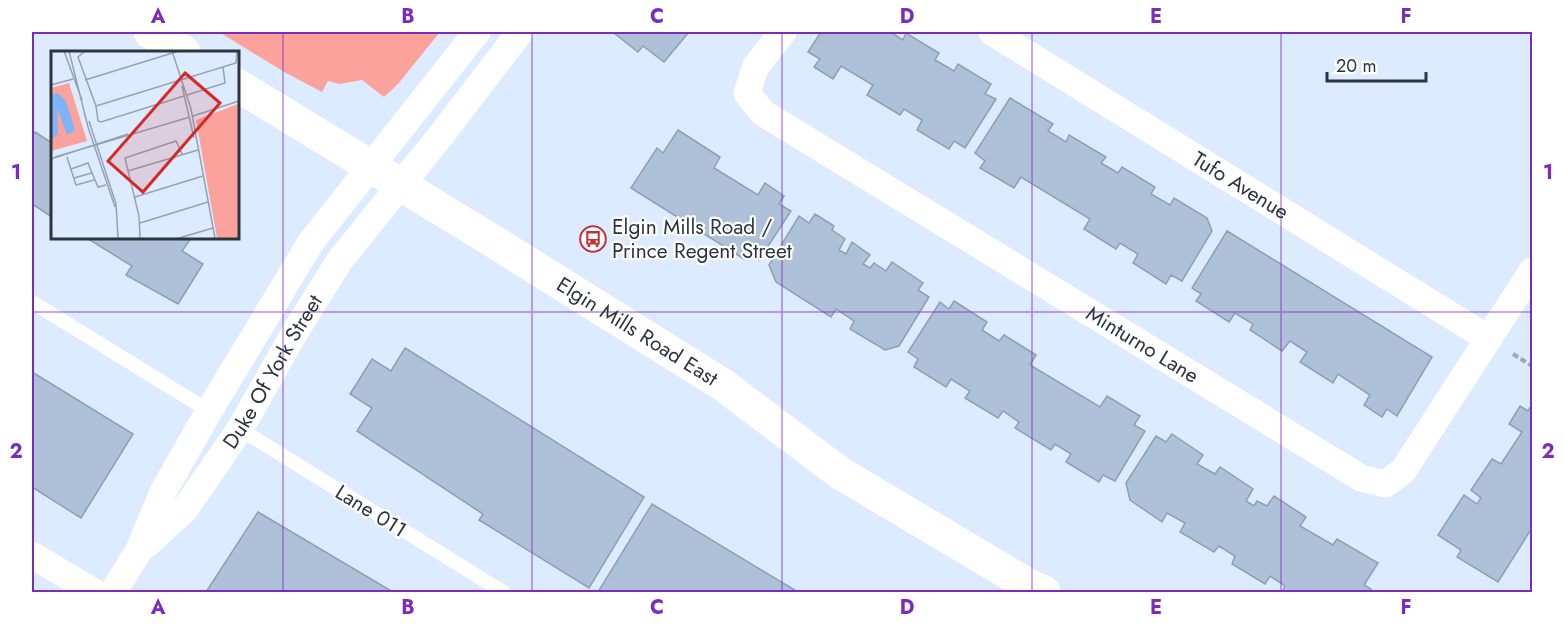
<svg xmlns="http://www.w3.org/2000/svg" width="1564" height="624" font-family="Jost,sans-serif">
<rect width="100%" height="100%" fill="#dcebff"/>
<polygon fill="#fba29c" points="219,32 440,32 398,84 384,97 362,80 339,84 328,81 322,92 286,73"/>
<g fill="#aec1d8" stroke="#8d9fb6" stroke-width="1.5">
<polygon points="615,32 689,32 664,62 643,46 638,52 614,33"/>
<polygon points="821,32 890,32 903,40 906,33 939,53 935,60 954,71 958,64 991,84 985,94 996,99 965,148 954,141 949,149 917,130 922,120 904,109 900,115 867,95 873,85 841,66 833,79 814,67 820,59 808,52"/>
<polygon points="1010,98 1053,124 1048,131 1066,142 1069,135 1106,157 1101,163 1118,173 1122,167 1155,187 1151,194 1170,205 1174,198 1207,218 1212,231 1182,281 1171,275 1166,284 1133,263 1138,254 1120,243 1116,249 1084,229 1090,219 1021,177 1014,188 980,168 985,161 975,153"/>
<polygon points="678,130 720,157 714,168 758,195 765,183 784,196 779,204 791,211 759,260 749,253 744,259 631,188 657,148 663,153"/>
<polygon points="35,132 52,143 52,217 32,204 32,138"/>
<polygon points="815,214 834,226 832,230 845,239 839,250 846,254 852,242 870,255 863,264 870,268 874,263 886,271 892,262 923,283 918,290 929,297 899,346 885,350 850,329 854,321 836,309 831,317 776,282 769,265 799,216 809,223"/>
<polygon points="1227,231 1432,357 1397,416 1387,409 1382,417 1364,405 1370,395 1338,374 1333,383 1300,362 1307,352 1290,341 1282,351 1250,330 1253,324 1235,313 1229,322 1196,301 1201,294 1192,288"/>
<polygon points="85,237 192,237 182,251 203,264 178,304 126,275 132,266"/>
<polygon points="954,301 987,322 982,330 999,341 1004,335 1036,355 1030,365 1100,407 1107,396 1140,416 1134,425 1145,431 1115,481 1103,475 1099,482 1066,462 1071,454 1055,444 1051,450 1015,428 1019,422 1003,411 998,418 965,398 970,391 951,379 946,387 914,367 918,359 908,352 940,302 949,309"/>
<polygon points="405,348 644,497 589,588 479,520 483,514 357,431 372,408 350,394 372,359 391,371"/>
<polygon points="32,372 133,434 81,518 32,487"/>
<polygon points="1532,404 1532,528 1498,582 1457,557 1461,550 1438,535 1464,495 1477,504 1481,498 1471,490 1492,459 1501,464 1522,432 1509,424 1520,406 1528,411"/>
<polygon points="1172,434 1203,455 1197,464 1215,474 1220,467 1253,489 1246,501 1254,506 1257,501 1267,506 1274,496 1306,517 1300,526 1333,545 1337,539 1378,563 1364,585 1371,589 1369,592 1282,592 1285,586 1270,576 1265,584 1232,564 1235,556 1219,546 1214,552 1180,532 1185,523 1167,513 1162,522 1130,500 1126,483 1156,436 1166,442"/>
<polygon points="652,504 798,592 598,592"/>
<polygon points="258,512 393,592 206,592"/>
</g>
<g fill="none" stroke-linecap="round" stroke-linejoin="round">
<polyline stroke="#9ca8b8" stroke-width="4" stroke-dasharray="6 3" stroke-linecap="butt" points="1513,354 1532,366"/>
<g stroke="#fff" stroke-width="14">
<polyline points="32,302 209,411"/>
<polyline points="240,429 503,592"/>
</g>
<g stroke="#fff" stroke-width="27">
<path id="s1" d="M783 32 756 66 747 93 763 113 1361 478 1385 484 1403 471 1532 271"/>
<path id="s2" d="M992 32 1489 339"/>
<path id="s3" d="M146 545 185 509 240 429 295 332 340 260 442 134 520 32"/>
<polyline points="32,555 94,592"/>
<polyline points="113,592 138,552 163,492 209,411 311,242 477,32"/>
</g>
<g stroke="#fff" stroke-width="33">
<polyline points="150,32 184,52"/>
<path id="s4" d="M237 85 488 238 723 385 840 473 1030 586 1044 592"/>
</g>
</g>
<path fill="none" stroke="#7b2cbf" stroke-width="1.5" stroke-opacity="0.55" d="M283 32V592M532 32V592M782 32V592M1032 32V592M1281 32V592M32 312H1532"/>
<defs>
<g id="bus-ring" transform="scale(1.35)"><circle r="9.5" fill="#fff" stroke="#c33338" stroke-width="1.5"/><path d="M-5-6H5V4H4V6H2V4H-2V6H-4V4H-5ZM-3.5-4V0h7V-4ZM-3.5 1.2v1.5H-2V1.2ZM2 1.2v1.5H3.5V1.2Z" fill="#c33338"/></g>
</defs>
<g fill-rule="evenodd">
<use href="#bus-ring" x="593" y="239"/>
</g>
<g text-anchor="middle" stroke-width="4.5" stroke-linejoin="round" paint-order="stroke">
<g font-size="21" fill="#2c343d" stroke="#fff">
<text dy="7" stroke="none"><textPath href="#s2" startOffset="292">Tufo Avenue</textPath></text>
<text dy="7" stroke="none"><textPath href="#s4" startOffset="470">Elgin Mills Road East</textPath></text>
<text dy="7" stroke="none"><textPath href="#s1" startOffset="542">Minturno Lane</textPath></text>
<text dy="7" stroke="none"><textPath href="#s3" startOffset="216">Duke Of York Street</textPath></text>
<text transform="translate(371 511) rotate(32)" y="7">Lane 011</text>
</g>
<g font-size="21" fill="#2c343d" stroke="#fff" text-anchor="start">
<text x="612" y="234">Elgin Mills Road /<tspan x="612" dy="24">Prince Regent Street</tspan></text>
</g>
</g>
<g transform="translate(51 51)">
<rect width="188" height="188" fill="#dcebff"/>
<path d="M18 32 36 90 0 100V37ZM187 53V187H166L145 69Z" fill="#fba29c"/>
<path d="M7 42 15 50 24 79 16 84 6 57 7 83 0 89V44Z" fill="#7db3f9"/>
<path fill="none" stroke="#96a2b1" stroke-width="1.5" d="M13 0 31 49M18 0 37 76 64 156M34 0 27 6 45 55M121 0 140 58 164 187M34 29 128 0M0 34 22 28M131 35 143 87M136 44 174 32 172 16M45 55 185 12 186 0M45 55 47 70 50 71 133 45M142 65 188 50M38 70 65 153 67 187M4 106 139 66M16 106 25 134 43 129M0 108 77 83M20 118 37 112 41 122M77 120 147 99M23 127 41 122 47 136 55 134M84 146 152 125M89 172 157 151M89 187 88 165 74 107 125 90 131 103M128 187 162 177"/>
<path fill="#d62828" fill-opacity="0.15" stroke="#d62828" stroke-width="3" d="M134 22 169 52 92 141 57 110Z"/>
<rect width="188" height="188" fill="none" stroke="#2c343d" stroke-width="3"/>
</g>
<rect width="1564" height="624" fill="none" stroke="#ffffff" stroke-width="66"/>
<path d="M1327 72v9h99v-9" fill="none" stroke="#2c343d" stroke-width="3"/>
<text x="1336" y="72" font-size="18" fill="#2c343d" stroke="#ffffff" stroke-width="4.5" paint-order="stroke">20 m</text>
<rect x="33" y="33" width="1498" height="558" fill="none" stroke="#7b2cbf" stroke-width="2"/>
<g font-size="20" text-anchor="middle" font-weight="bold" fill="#7b2cbf">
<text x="158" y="23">A</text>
<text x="408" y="23">B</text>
<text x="657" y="23">C</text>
<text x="907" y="23">D</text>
<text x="1156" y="23">E</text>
<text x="1406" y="23">F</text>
<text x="16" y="179">1</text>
<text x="1548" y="179">1</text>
<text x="16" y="458">2</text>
<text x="1548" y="458">2</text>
<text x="158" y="614">A</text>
<text x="408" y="614">B</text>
<text x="657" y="614">C</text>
<text x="907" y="614">D</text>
<text x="1156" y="614">E</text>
<text x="1406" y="614">F</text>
</g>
</svg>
